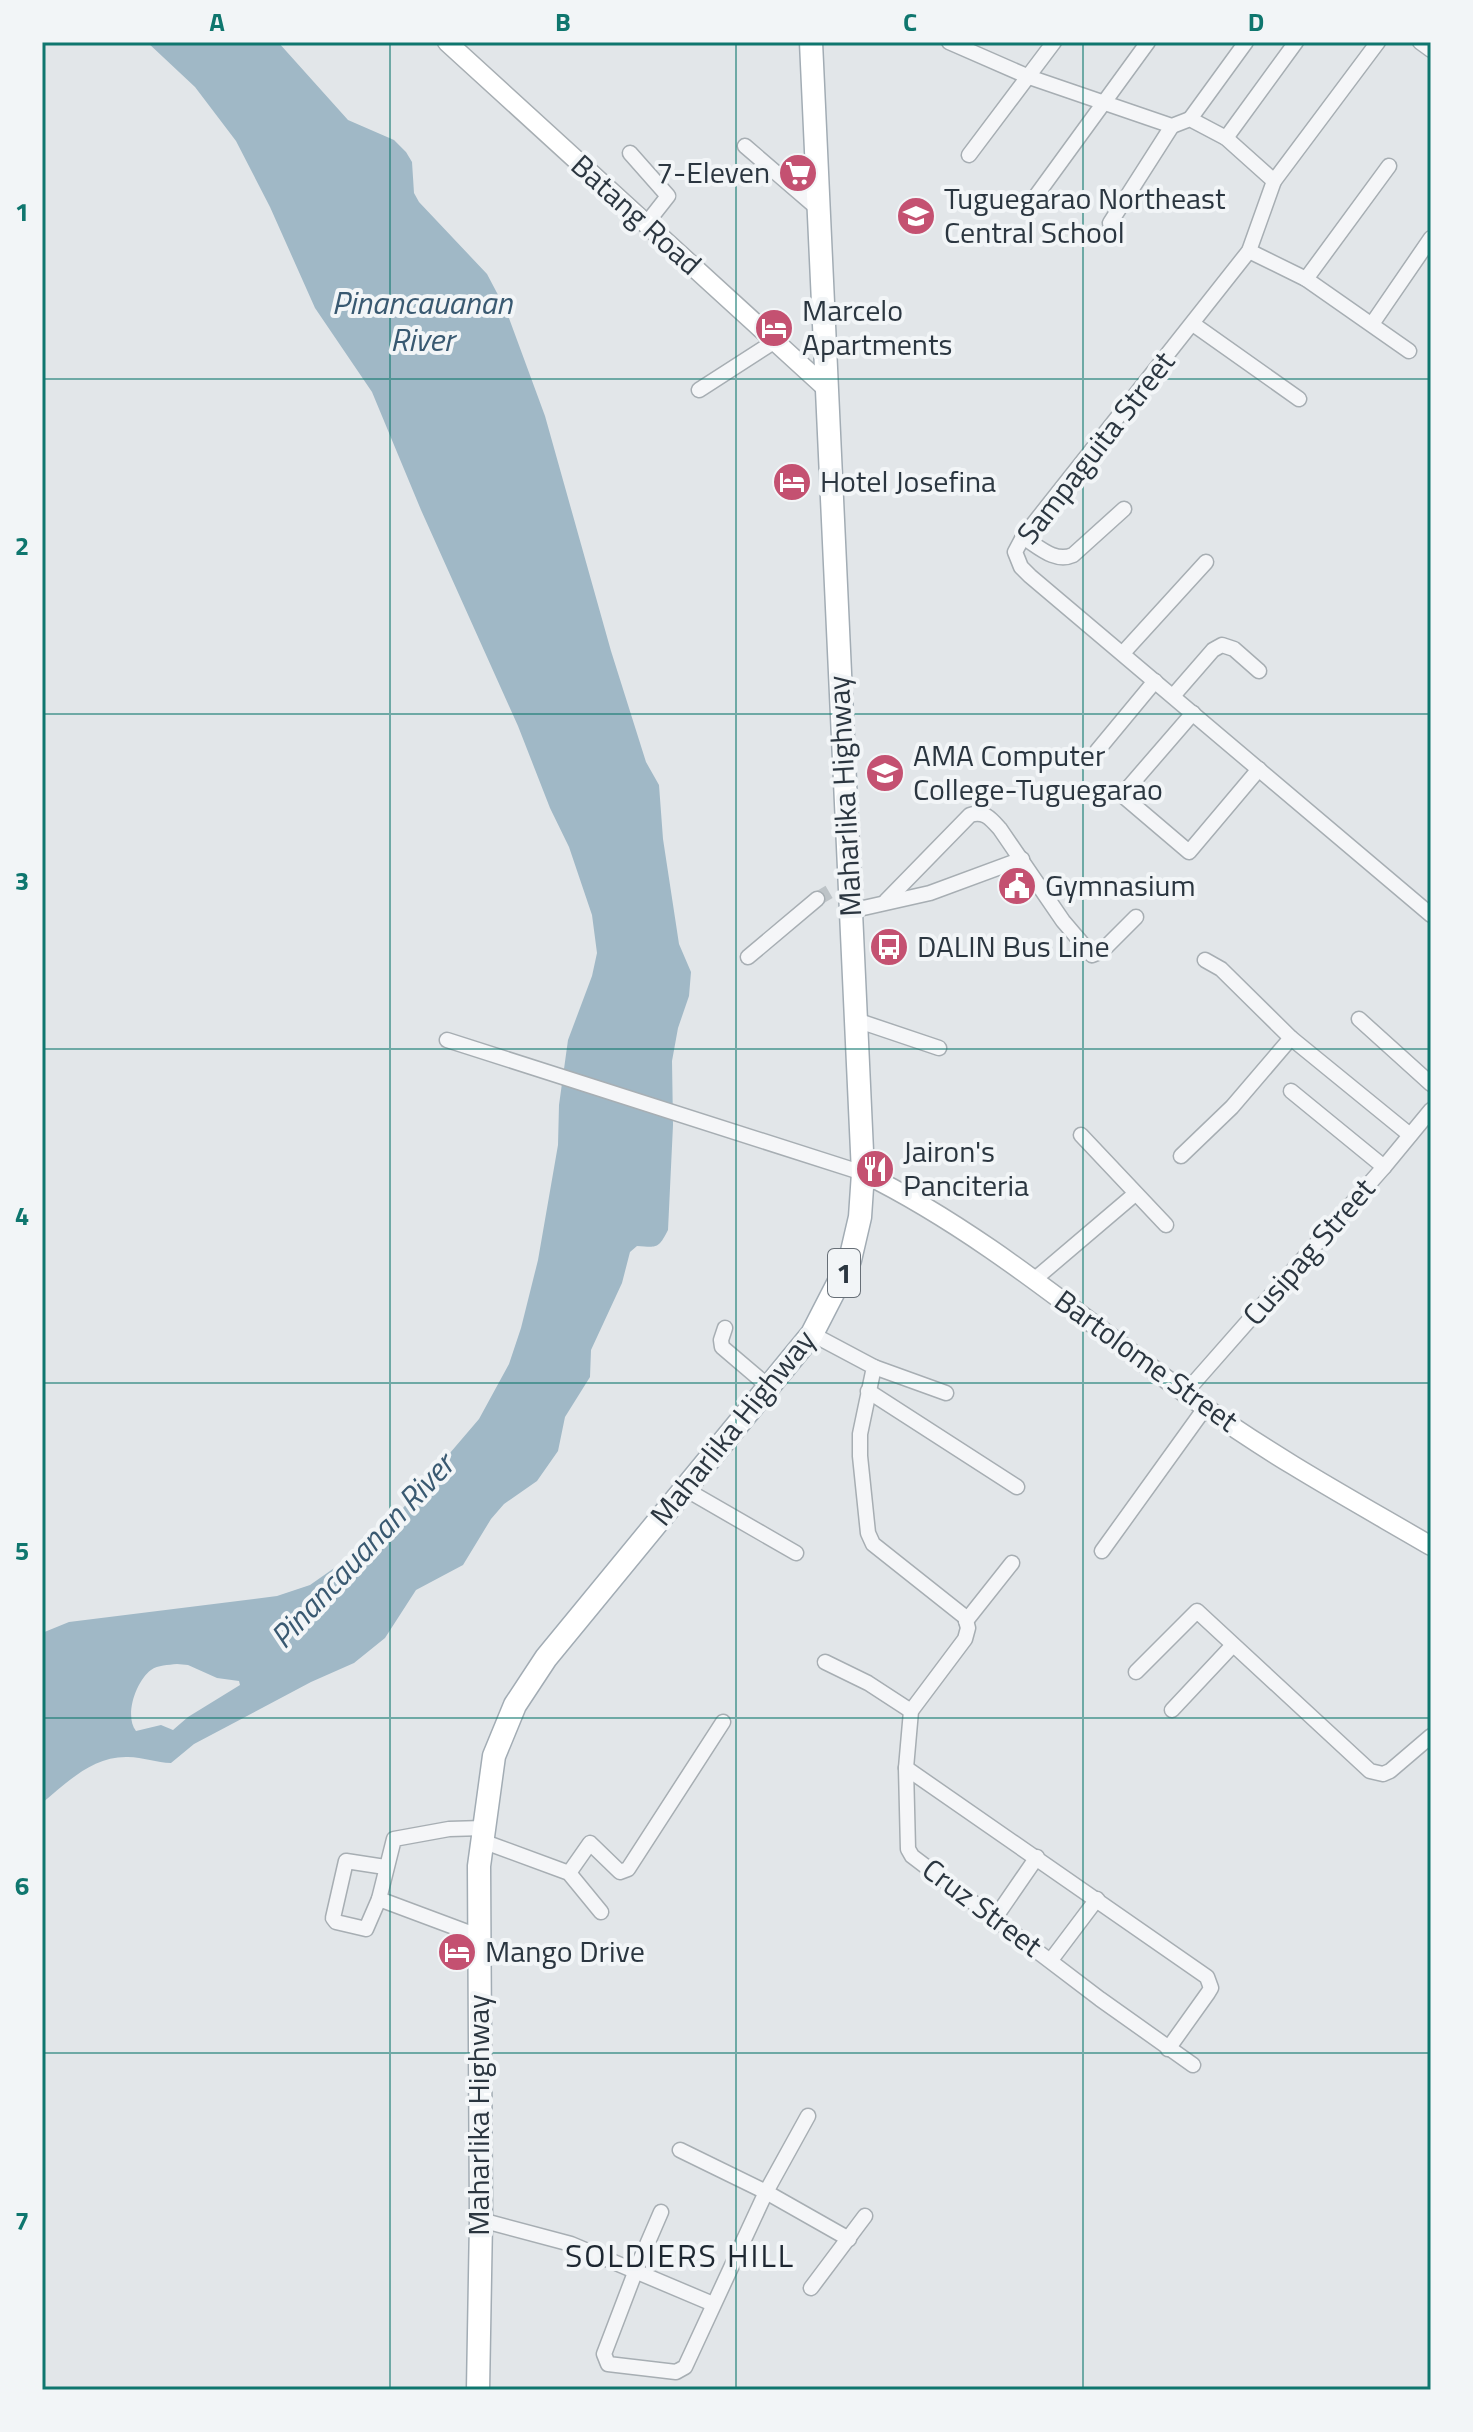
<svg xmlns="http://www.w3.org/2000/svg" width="1473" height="2432" font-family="'Titillium Web',sans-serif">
<rect width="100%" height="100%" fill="#e2e6e9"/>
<path fill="#a0b8c6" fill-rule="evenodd" d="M147 42H278L348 120 394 140 406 152 412 162 414 193 419 202 487 274 506 310 545 416 611 651 646 762 659 785 663 839 679 944 691 972 689 996 678 1028 672 1061 673 1125 668 1230C658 1250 656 1247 637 1246L630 1252 622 1283 591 1350 590 1377 565 1417 558 1451 537 1481 504 1504 491 1519 463 1565 416 1590 385 1638 354 1663 311 1682 194 1744 171 1763C157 1763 143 1757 128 1757 92 1756 68 1782 42 1803V1633L69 1622 277 1596 310 1585 340 1564 403 1508 479 1419 509 1364 521 1328 538 1260 558 1145 559 1105 568 1040 592 976 597 953 592 915 569 847 550 808 518 726 421 510 372 392 315 308 270 207 236 141 195 87ZM177 1664 188 1665 217 1678 239 1681 240 1685 188 1717 173 1730 161 1725 136 1731C124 1716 136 1681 151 1670 158 1665 168 1665 177 1664Z"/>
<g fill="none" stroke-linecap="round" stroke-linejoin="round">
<polyline stroke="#bdc3c7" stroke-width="14" stroke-dasharray="14 7" stroke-linecap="butt" points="817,899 834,889"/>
<g stroke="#a7aeb3" stroke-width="17">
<g id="street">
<polyline points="949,42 1029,77 1172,126 1190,119 1226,138 1274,181 1249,251 1023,537 1015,552 1021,567 1030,576 1431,915"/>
<polyline points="1420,42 1431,50"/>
<polyline points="1190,119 1246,42"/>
<polyline points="1226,138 1296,42"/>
<polyline points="745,146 817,208"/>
<polyline points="630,153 668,196 646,224"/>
<polyline points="969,155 1054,42"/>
<polyline points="1274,181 1378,42"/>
<polyline points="1033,200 1148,42"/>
<polyline points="1110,223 1172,126"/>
<polyline points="1249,251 1306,279 1409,351"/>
<polyline points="1306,279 1389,166"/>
<polyline points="1193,324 1299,399"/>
<polyline points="1372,324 1431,238"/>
<polyline points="699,390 775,341"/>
<path d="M1023 537C1039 547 1055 563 1073 555L1124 509"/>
<polyline points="1123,653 1206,562"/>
<polyline points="1173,696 1213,650 1222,645 1234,649 1259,671"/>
<polyline points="1193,713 1122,795 1189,852 1259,769"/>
<polyline points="1097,751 1155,681"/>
<path d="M886 901 970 815C984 810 991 819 1000 829L1063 921 1092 955 1102 951 1136 917"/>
<polyline points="850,911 930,893 1022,859"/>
<polyline points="748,957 817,899"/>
<polyline points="1205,960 1221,969 1291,1038 1410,1135"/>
<polyline points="1359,1019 1431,1084"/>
<polyline points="856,1020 939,1048"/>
<polyline points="447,1040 863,1173"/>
<polyline points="1291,1091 1384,1167"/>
<polyline points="1081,1135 1166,1225"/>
<polyline points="1181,1156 1232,1107 1291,1038"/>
<polyline points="1035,1279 1135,1194"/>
<polyline points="725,1328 721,1340 722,1347 769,1387"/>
<polyline points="812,1334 874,1367 860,1434 860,1456 868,1533 873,1544 965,1617 968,1628 965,1639 911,1711 906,1768 908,1849 912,1856 1100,1999 1193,2065"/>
<polyline points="874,1367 946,1393"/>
<polyline points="868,1391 1017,1487"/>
<polyline points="1185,1393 1384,1167 1431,1110"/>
<polyline points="685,1489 796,1553"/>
<polyline points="1102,1551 1205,1408"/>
<polyline points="966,1621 1012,1563"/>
<polyline points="825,1662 868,1683 911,1711"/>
<polyline points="1136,1672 1197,1611 1370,1771 1383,1774 1390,1771 1431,1736"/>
<polyline points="1172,1710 1233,1645"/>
<polyline points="906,1768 1207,1977 1211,1988 1208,1993 1168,2049"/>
<polyline points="482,1841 569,1873 601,1912"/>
<polyline points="569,1873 590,1843 620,1872 628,1869 723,1722"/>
<polyline points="379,1899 366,1929 336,1922 333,1918 346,1861 385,1867"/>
<polyline points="995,1918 1037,1857"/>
<polyline points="478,1936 379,1899 394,1839 449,1829 483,1828"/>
<polyline points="1051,1960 1097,1899"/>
<polyline points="680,2150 766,2192 849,2239"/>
<polyline points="661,2212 636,2270 604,2354 608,2364 676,2372 685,2367 766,2192 808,2116"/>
<polyline points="481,2220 571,2244 713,2304"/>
<polyline points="811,2288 865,2216"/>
</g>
</g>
<g stroke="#a7aeb3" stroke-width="21">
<g id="secondary">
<polyline points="447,42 825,387"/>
<path d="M863 1173C987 1234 1091 1326 1203 1406 1275 1458 1354 1501 1431 1546"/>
</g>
</g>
<g stroke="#a2acb4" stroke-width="25">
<polyline id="primary" points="478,2390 481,2220 479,1866 494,1756 515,1705 546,1658 812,1334 850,1260 860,1217 863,1173 811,42"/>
</g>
<use href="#street" stroke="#f5f6f8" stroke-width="14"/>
<use href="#secondary" stroke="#fff" stroke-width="18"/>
<use href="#primary" stroke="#fff" stroke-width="22"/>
</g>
<path fill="none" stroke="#0f766e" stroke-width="2" stroke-opacity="0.55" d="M390 42V2390M736 42V2390M1083 42V2390M42 379H1431M42 714H1431M42 1049H1431M42 1383H1431M42 1718H1431M42 2053H1431"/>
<defs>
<g id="supermarket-disc" transform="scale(2)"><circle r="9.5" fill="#c45171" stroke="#f2f5f7"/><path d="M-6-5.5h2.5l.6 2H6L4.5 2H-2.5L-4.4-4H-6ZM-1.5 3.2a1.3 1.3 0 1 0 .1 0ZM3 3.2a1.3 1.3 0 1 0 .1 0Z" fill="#fff"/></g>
<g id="school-disc" transform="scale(2)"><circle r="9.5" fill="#c45171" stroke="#f2f5f7"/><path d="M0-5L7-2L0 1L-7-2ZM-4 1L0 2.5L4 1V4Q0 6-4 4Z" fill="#fff"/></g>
<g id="hotel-disc" transform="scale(2)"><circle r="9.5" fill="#c45171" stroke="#f2f5f7"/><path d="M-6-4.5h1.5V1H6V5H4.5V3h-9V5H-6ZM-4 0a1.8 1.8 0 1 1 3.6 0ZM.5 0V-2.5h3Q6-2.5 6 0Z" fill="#fff"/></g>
<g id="university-disc" transform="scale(2)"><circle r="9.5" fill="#c45171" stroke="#f2f5f7"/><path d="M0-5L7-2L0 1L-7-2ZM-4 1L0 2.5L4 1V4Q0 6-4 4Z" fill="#fff"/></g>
<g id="civic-disc" transform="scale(2)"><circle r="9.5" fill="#c45171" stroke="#f2f5f7"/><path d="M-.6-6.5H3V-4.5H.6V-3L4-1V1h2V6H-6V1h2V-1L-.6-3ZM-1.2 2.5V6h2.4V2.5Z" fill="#fff"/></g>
<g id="bus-disc" transform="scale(2)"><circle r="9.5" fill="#c45171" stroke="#f2f5f7"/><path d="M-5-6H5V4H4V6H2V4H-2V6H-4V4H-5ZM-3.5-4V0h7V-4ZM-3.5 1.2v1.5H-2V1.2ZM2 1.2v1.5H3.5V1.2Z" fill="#fff"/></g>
<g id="restaurant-disc" transform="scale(2)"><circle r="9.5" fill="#c45171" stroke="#f2f5f7"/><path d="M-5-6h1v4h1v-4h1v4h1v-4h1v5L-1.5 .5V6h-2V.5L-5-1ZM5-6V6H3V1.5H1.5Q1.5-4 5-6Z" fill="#fff"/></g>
</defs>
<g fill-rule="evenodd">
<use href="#supermarket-disc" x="798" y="173"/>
<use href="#school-disc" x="916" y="216"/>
<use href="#hotel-disc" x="774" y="328"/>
<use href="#hotel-disc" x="792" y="482"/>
<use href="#university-disc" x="885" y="773"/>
<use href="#civic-disc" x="1017" y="886"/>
<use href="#bus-disc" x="889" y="947"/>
<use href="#restaurant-disc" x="875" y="1169"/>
<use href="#hotel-disc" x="457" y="1952"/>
</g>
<g text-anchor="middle" stroke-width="8" stroke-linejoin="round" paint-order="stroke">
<rect fill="#f2f5f7" stroke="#676f77" stroke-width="2" x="828" y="1249" width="32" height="48" rx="6"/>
<g font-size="28" font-weight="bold" fill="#2b3640">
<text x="844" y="1283">1</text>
</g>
<g font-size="30" fill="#2b3640" stroke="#f2f5f7" text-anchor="start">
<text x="770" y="183" text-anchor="end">7-Eleven</text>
<text x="944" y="209">Tuguegarao Northeast<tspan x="944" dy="34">Central School</tspan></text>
<text x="802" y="321">Marcelo<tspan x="802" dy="34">Apartments</tspan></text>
<text x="820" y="492">Hotel Josefina</text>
<text x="913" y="766">AMA Computer<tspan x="913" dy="34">College-Tuguegarao</tspan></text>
<text x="1045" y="896">Gymnasium</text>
<text x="917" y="957">DALIN Bus Line</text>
<text x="903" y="1162">Jairon's<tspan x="903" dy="34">Panciteria</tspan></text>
<text x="485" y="1962">Mango Drive</text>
</g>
<g font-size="30" fill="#2b3640" stroke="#f2f5f7">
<text transform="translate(636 215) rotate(42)" y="10">Batang Road</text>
<text transform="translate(1096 448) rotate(-52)" y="10">Sampaguita Street</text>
<text transform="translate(845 796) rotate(-93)" y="10">Maharlika Highway</text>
<text transform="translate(1309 1252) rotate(-49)" y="10">Cusipag Street</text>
<text transform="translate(1146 1361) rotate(36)" y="10">Bartolome Street</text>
<text transform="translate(733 1428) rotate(-51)" y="10">Maharlika Highway</text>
<text transform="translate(982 1908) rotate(37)" y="10">Cruz Street</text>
<text transform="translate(479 2115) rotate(-90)" y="10">Maharlika Highway</text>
</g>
<g font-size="32" font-style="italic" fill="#395971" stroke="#f2f5f7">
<text x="422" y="314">Pinancauanan<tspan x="422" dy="37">River</tspan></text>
<text transform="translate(362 1551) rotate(-47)" y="11">Pinancauanan River</text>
</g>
<g font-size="32" letter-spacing="2" fill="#1d2731" stroke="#f2f5f7">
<text x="680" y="2267">SOLDIERS HILL</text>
</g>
</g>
<rect width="1473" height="2432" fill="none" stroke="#f2f5f7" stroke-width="88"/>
<rect x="44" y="44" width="1385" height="2344" fill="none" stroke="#0f766e" stroke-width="3"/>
<g font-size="26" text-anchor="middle" font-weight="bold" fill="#0f766e">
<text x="217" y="31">A</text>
<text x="563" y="31">B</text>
<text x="910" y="31">C</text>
<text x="1256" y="31">D</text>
<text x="22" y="221">1</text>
<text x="22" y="555">2</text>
<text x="22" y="890">3</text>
<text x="22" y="1225">4</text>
<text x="22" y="1560">5</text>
<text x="22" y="1895">6</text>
<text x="22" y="2230">7</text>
</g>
</svg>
